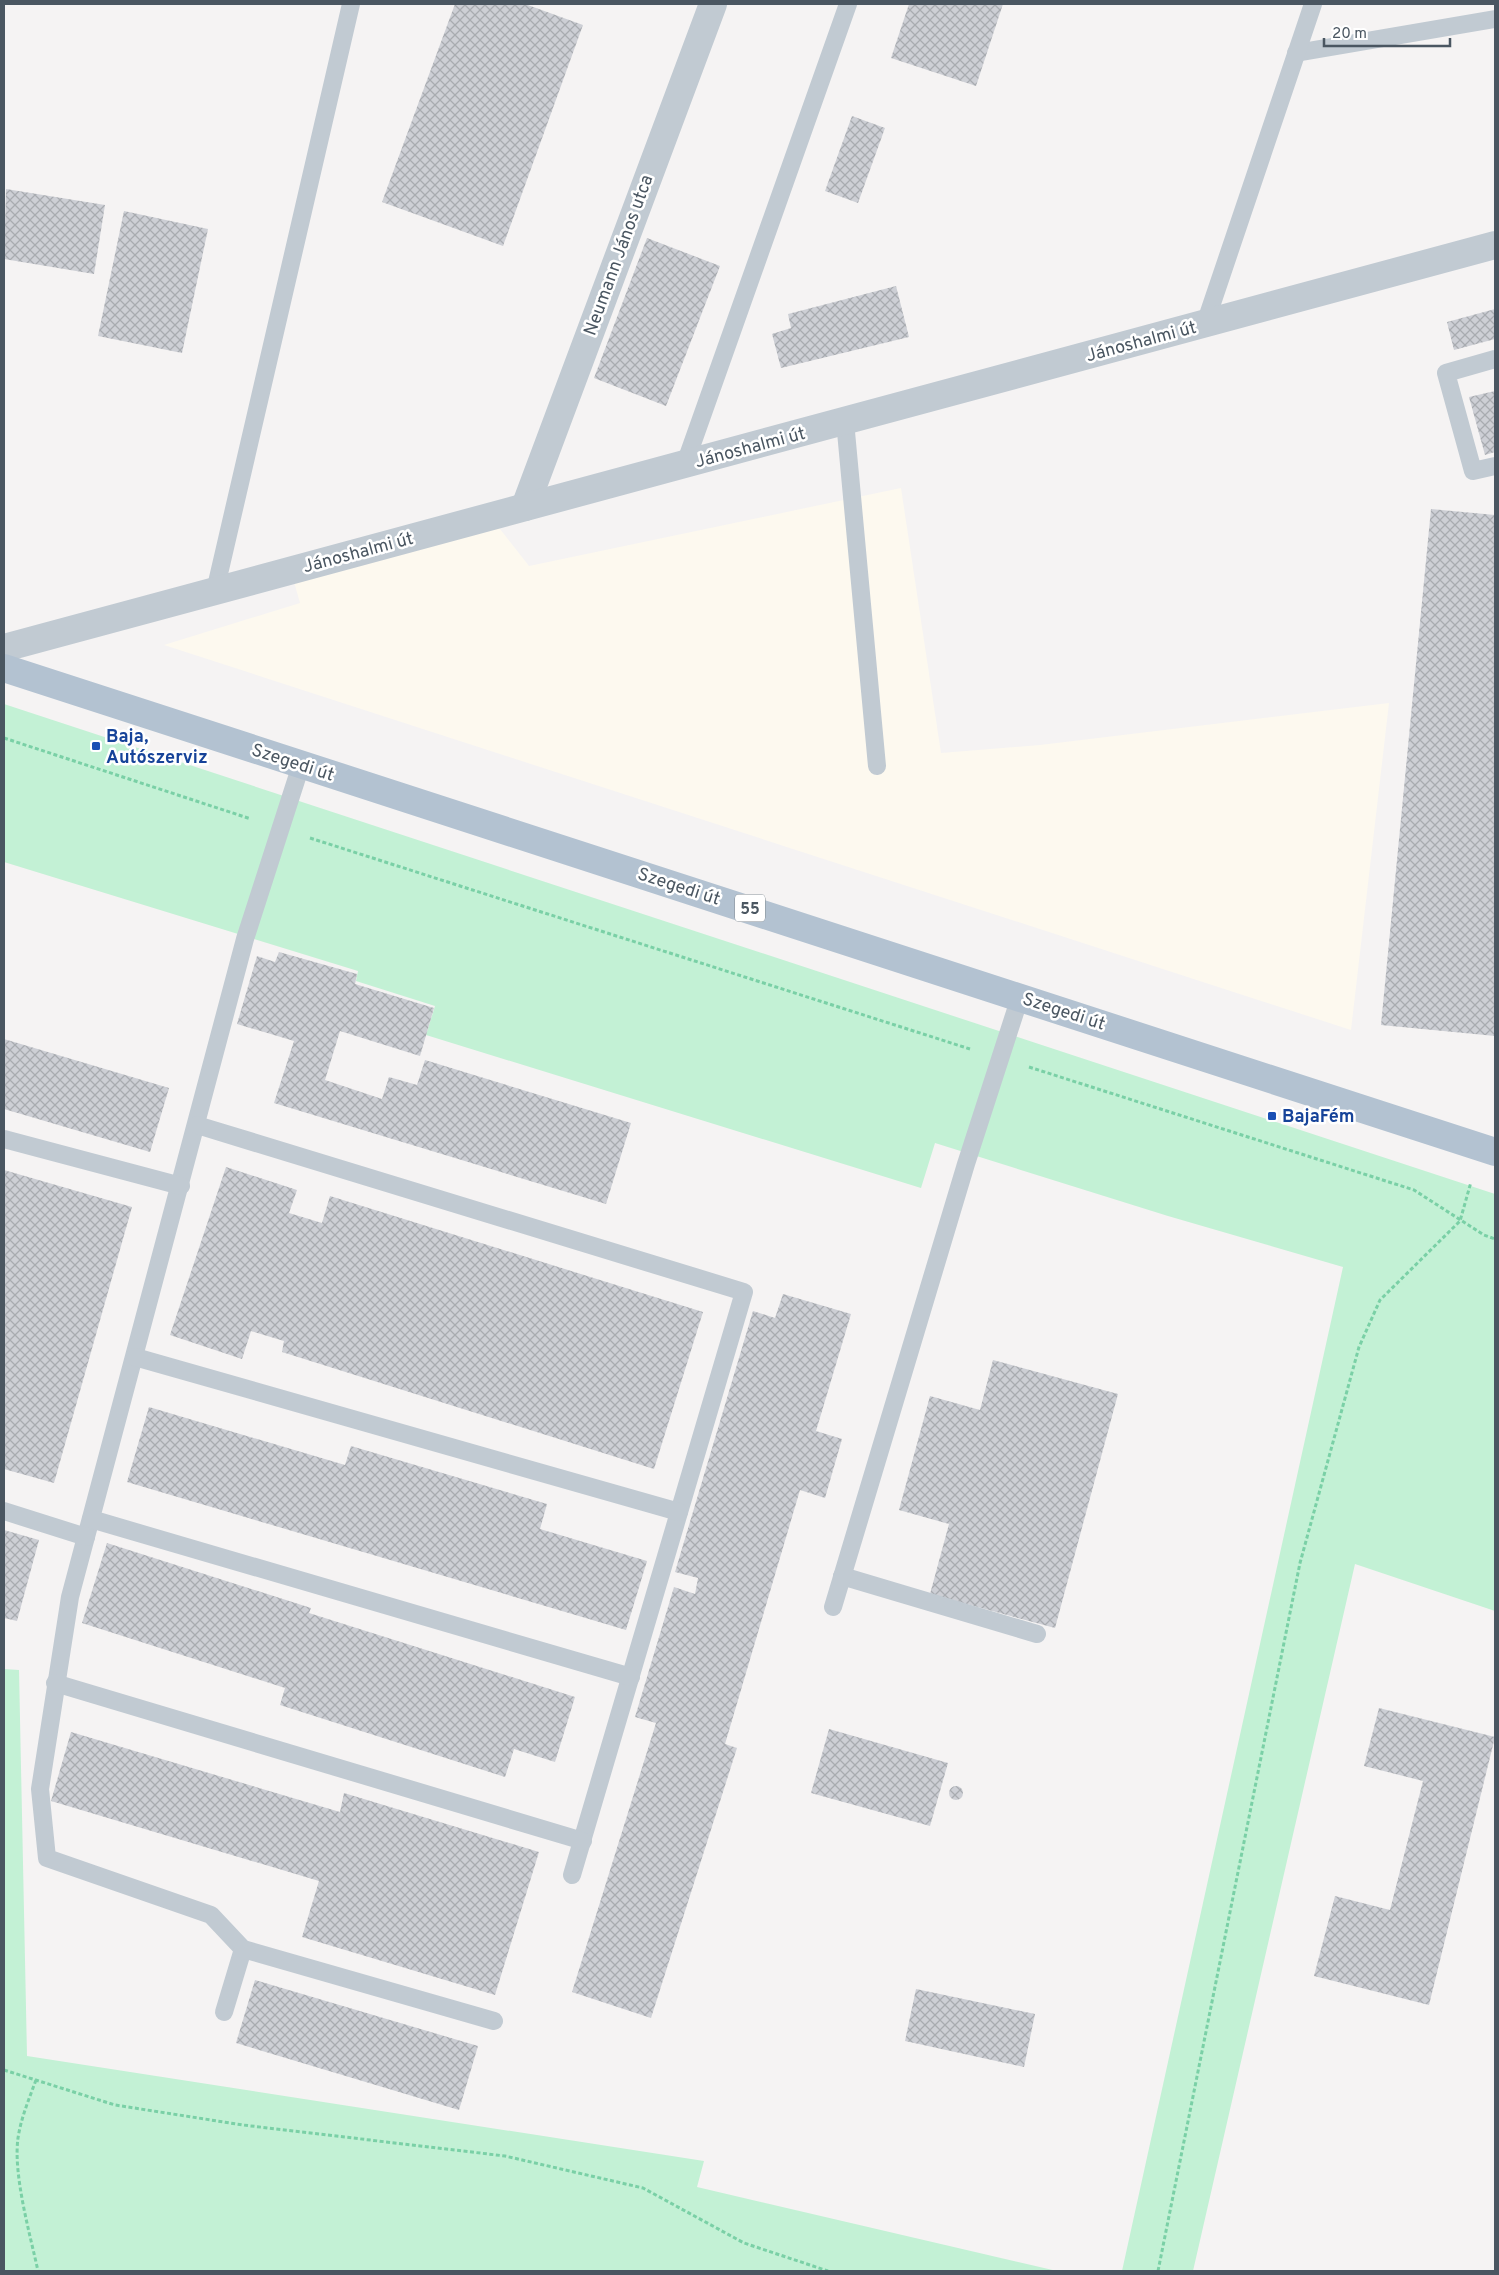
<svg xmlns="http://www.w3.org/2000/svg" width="1499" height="2275" font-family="Overpass,sans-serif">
<defs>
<pattern id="building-cross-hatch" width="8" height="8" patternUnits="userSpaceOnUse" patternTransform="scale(1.25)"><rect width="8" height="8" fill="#cdcfd5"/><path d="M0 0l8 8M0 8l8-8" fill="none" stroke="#a8abb0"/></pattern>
</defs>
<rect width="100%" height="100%" fill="#f5f3f3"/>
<polygon fill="#fdf9ef" points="901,488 941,753 1040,745 1389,703 1351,1030 164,645 300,603 294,582 496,524 529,566"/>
<g fill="#c3f1d5">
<polygon points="4,704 1495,1194 1495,1611 1355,1564 1193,2271 1122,2271 1343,1267 1168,1216 935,1143 921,1188 426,1035 435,1006 356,981 358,971 4,862"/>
<polygon points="4,1669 19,1670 27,2056 704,2161 697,2187 1057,2271 4,2271"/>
</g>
<g fill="url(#building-cross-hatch)">
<polygon points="455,4 525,4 583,25 503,246 382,202"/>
<polygon points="909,4 1003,4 976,86 891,58"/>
<polygon points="852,116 885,128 858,203 825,191"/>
<polygon points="6,189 105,205 94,274 4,259"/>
<polygon points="124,211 208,229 182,353 98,336"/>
<polygon points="647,238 720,266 666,406 594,378"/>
<polygon points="896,286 909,337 781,368 772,334 791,328 788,314"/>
<polygon points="1495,309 1495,339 1454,350 1447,322"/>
<polygon points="1495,391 1495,452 1485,455 1469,397"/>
<polygon points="1431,509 1495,515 1495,1036 1381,1025"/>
<polygon points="279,952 357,974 355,984 434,1008 420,1056 340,1031 325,1080 382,1099 389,1077 417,1085 425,1060 631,1123 606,1204 274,1103 294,1041 237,1024 257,956 275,962"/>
<polygon points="4,1039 169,1088 150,1152 4,1109"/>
<polygon points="226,1167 297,1190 289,1213 322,1223 330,1196 703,1312 654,1469 282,1352 284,1341 251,1331 242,1359 170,1335"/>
<polygon points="4,1170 132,1207 54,1483 4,1469"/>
<polygon points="783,1294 851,1314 816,1431 842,1439 825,1498 800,1490 725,1744 737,1748 651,2018 572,1992 656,1723 635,1717 674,1587 695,1594 698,1578 675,1572 753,1311 775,1318"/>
<polygon points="993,1360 1118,1394 1055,1628 930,1594 949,1524 899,1510 930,1396 980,1410"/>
<polygon points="149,1407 345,1465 351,1446 547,1504 540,1529 647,1561 626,1630 127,1482"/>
<polygon points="4,1530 39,1540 17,1621 4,1618"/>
<polygon points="107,1543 311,1608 309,1613 575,1697 555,1762 514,1749 505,1777 280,1705 285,1688 82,1623"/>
<polygon points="1379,1708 1495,1737 1429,2005 1314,1976 1335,1896 1390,1910 1423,1781 1364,1766"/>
<polygon points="829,1729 948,1763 930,1826 811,1793"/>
<polygon points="71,1732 340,1812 344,1793 539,1852 495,1995 302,1937 319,1881 51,1801"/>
<circle cx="956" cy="1793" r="7"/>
<polygon points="255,1980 478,2046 459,2110 236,2043"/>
<polygon points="916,1989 1035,2014 1024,2067 905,2041"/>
</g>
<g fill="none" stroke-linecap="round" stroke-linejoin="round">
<g stroke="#7ad0a6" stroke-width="3" stroke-dasharray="4 2.5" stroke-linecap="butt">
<polyline points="4,738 251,819"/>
<polyline points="310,838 970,1049"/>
<polyline points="1029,1067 1414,1190 1484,1235 1495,1239"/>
<polyline points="4,2070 115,2105 243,2125 505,2156 643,2188 744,2243 828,2271"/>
<path d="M36 2080C29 2099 21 2118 18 2138 13 2175 30 2234 38 2271"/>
<polyline points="1158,2271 1300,1563 1359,1347 1380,1300 1460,1221 1471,1182"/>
</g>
<g stroke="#c1cad2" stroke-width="18">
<polyline points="1296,53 1495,19"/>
<polyline points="1205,324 1313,4"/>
<polyline points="1495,359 1446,373 1473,471 1495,466"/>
<polyline points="845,421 877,766"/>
<polyline points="685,464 848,4"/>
<polyline points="215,591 351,4"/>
<polyline points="301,765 245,939 70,1597 40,1789 47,1858 211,1915 243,1949 494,2021"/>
<polyline points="197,1125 744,1292 572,1875"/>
<polyline points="4,1139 181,1186"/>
<polyline points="135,1357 679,1512"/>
<polyline points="4,1511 86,1537"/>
<polyline points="91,1519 631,1677"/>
<polyline points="842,1576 1037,1634"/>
<polyline points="833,1607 966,1164 1020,997"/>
<polyline points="55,1683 583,1841"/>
<polyline points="224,2012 243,1949"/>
</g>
<g stroke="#c1cad2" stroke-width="28">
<polyline points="525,507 713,4"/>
<polyline points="4,648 1495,245"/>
</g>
<polyline stroke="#b3c2d1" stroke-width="28" points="4,668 1495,1152"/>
</g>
<g fill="#1a4fb4" stroke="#fff" stroke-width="2">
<rect x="91" y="741" width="10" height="10" rx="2.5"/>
<rect x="1267" y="1111" width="10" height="10" rx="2.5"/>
</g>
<g text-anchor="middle" stroke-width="5" stroke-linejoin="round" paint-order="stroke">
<rect fill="#fff" stroke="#808990" stroke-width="1" x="735" y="894.5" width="30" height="27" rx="4"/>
<g font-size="16" font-weight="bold" fill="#4a5661">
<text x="750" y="914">55</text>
</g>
<g font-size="18" fill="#4a5661" stroke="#fff">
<text transform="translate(618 255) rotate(-70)" y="6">Neumann János utca</text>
<text transform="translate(1141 341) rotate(-15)" y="6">Jánoshalmi út</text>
<text transform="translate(750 447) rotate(-15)" y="6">Jánoshalmi út</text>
<text transform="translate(358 552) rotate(-15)" y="6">Jánoshalmi út</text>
<text transform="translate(293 762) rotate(18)" y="6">Szegedi út</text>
<text transform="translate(679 886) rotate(18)" y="6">Szegedi út</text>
<text transform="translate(1064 1011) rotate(18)" y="6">Szegedi út</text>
</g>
<g font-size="18" font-weight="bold" fill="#164399" stroke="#fff" text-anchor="start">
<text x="106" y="742">Baja,<tspan x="106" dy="21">Autószerviz</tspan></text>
<text x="1282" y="1122">BajaFém</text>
</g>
</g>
<rect width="1499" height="2275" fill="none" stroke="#4a5661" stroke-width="10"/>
<path d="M1324 38v8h126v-8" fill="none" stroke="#4a5661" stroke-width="2.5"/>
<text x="1332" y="38" font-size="15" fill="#4a5661" stroke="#ffffff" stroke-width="4" paint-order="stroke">20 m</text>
</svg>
